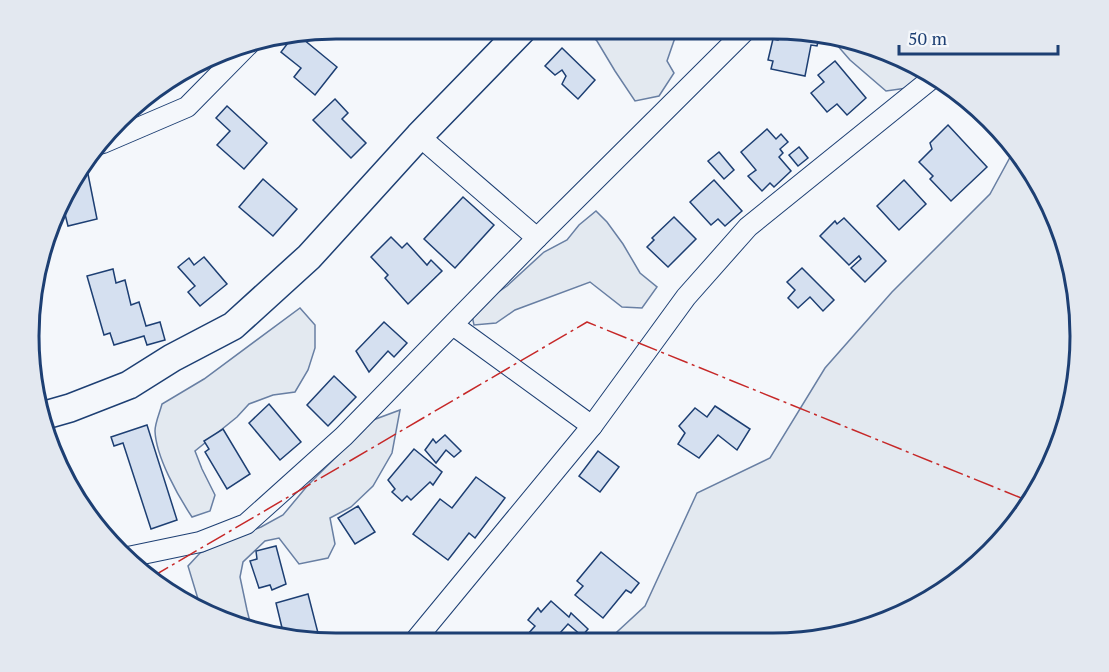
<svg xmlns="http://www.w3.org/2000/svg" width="1109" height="672" font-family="'PT Serif',serif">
<rect width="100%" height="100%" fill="#f4f7fb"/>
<g fill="#e3e9f0" stroke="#687fa3" stroke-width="1.5">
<polygon points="585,29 678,29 667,61 674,73 659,96 635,101 615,71 597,41"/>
<polygon points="829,36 872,45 928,72 907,88 886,91 850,60"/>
<polygon points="1014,150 1029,165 1075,276 1075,396 1028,507 976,567 927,602 872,627 793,643 605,643 645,606 697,493 770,458 825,368 892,292 990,194"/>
<polygon points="596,211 607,222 623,244 640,273 657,287 642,308 622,307 590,282 515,310 496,323 474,325 471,311 507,286 544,252 567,240 579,225"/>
<path d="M300 308 315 325V348L308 370 295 392 273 395 249 404 237 417 195 451 202 469 215 495 210 511 192 517C178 496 156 457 155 431 155 423 160 412 162 404L204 379Z"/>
<polygon points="400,410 392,453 373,486 351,507 330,518 335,544 328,558 299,564 279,538 265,541 243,562 240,577 247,610 252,630 237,627 201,609 188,566 200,553 231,539 261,527 283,515 308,485 343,450 365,423"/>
</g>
<g fill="#d5e0f0" stroke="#1d3f73" stroke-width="1.5">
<polygon points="780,29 793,29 820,34 817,46 811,45 805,76 771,69 773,61 768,60 773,39 778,40"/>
<polygon points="294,35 298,35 337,67 315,95 294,77 301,68 281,52"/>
<polygon points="562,48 595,80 578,99 562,84 566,76 562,70 555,75 545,66"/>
<polygon points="835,61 866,98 847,115 837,104 827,112 811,93 824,82 818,75"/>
<polygon points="335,99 348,113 342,119 366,143 351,158 313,120"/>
<polygon points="227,106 267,143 244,169 217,145 230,131 216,118"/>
<polygon points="948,125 987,167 951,201 930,179 933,176 919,162 932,149 930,143"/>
<polygon points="767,129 776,139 781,134 788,142 780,149 783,153 779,157 791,171 774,187 770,183 762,191 748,176 756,170 741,152"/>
<polygon points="799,147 808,158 798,166 789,155"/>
<polygon points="719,152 734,170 724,179 708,161"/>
<polygon points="87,169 97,219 68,226 63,206 61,207 80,171"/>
<polygon points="263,179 297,209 273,236 239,207"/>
<polygon points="714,180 742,211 725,226 718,219 711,225 690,202"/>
<polygon points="904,180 926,204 899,230 877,206"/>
<polygon points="463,197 494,225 455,268 424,239"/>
<polygon points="674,217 696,239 668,267 647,247 654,240 652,238"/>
<polygon points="844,218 886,261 865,282 851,268 861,259 859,256 849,265 820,236 835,221 837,224"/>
<polygon points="391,237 402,248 407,243 427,265 431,260 442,271 408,304 385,278 388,275 371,257"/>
<polygon points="204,257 227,284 200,306 188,292 195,286 178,267 189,258 194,265"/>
<polygon points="802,268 834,300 823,311 810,297 798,308 788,298 795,290 787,282"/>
<polygon points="113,269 116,283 125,280 131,305 139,302 146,326 160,322 165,340 147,345 144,336 114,345 110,333 104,335 87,276"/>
<polygon points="384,322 407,343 394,357 388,351 369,372 356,351"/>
<polygon points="334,376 356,397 328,426 307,405"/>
<polygon points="269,404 301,442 280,460 249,423"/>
<polygon points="715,406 750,429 737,450 718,435 699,458 678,444 685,433 679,426 695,408 707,417"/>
<polygon points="147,425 177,520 151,529 123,443 114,446 111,437"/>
<polygon points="223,429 250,474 227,489 205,452 209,449 204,441"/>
<polygon points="445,435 461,451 454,457 446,450 436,463 425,450 433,439 436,443"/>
<polygon points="414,449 442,472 433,485 430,482 411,500 407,496 402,501 392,492 395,489 388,480"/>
<polygon points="598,451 619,467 600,492 579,476"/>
<polygon points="476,477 505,498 475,538 469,533 448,560 413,534 440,499 452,508"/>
<polygon points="358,506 375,532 355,544 338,518"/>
<polygon points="276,546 286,584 272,590 270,585 259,588 250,561 257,559 256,551"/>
<polygon points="601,552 639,583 631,593 626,590 603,618 575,595 583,586 577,581"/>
<polygon points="308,594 318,633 297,639 284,636 276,603"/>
<polygon points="551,601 569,617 571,613 588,629 582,636 568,624 551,643 538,643 528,634 535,626 528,620 538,608 541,612"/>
</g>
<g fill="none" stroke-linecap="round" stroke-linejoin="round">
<g stroke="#1d3f73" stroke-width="22">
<g id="street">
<polyline points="419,136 537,238"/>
<polyline points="96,145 103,143 187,107 251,42"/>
<polyline points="453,325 592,426"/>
<polyline points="128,557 200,542 246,524 344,436 537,238 747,29"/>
<polyline points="413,643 592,426 686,297 748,227 935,76"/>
</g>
</g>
<g stroke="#1d3f73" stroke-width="30">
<polyline id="secondary" points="42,416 70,408 129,385 172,358 233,326 309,257 419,136 523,29"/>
</g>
<use href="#street" stroke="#f4f7fb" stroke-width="20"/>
<use href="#secondary" stroke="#f4f7fb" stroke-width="27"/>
<polyline stroke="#c62828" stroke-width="1.5" stroke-dasharray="21 4.5 3 4.5" stroke-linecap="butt" points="150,578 587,322 1031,502"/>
</g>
<path d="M0 0H1109V672H0ZM336 39H773A297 297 0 0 1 1070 336V336A297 297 0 0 1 773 633H336A297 297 0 0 1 39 336V336A297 297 0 0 1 336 39Z" fill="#e3e8f0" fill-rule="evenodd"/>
<path fill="none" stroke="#1d3f73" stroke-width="3" d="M336 39H773A297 297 0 0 1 1070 336V336A297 297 0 0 1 773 633H336A297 297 0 0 1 39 336V336A297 297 0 0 1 336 39Z"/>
<path d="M899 45v9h159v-9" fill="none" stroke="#1d3f73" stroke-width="3"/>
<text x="908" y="45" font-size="18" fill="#1d3f73" stroke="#f4f7fb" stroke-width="4.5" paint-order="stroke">50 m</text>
</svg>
